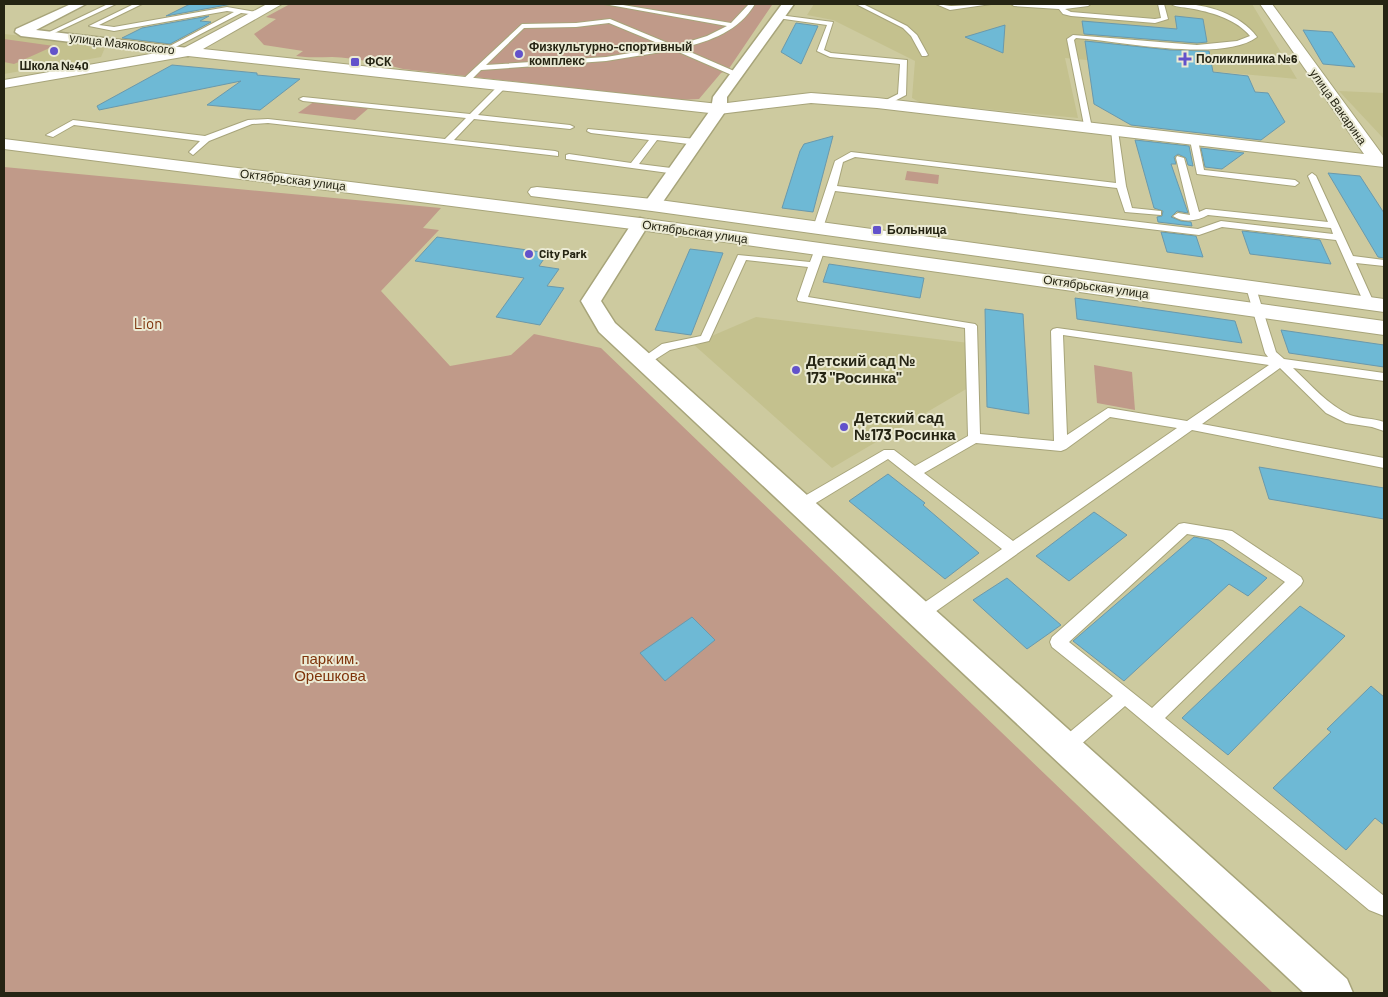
<svg xmlns="http://www.w3.org/2000/svg" width="1388" height="997" font-family="Barlow,sans-serif">
<rect width="100%" height="100%" fill="#cdca9f"/>
<g fill="#c4c18e">
<polygon points="814,4 1252,4 1297,79 1065,58 1078,118 921,103 912,98 915,61 833,20 807,15"/>
<polygon points="4,34 106,45 101,57 4,74"/>
<polygon points="1339,91 1384,93 1384,139"/>
<polygon points="756,317 977,344 973,385 832,468 693,344"/>
</g>
<g fill="#c09a89">
<path d="M290 4H763L772 5 728 70 721 73 699 99 680 100 403 69C380 63 356 58 332 57 320 57 308 58 296 56L303 51 264 45 254 34 276 19 266 17Z"/>
<polygon points="4,39 54,46 14,64 4,62"/>
<polygon points="315,101 370,107 355,120 298,113"/>
<polygon points="4,167 441,208 423,228 439,230 381,291 450,366 511,355 534,334 601,348 1273,993 4,993"/>
<polygon points="907,171 939,175 938,184 905,180"/>
<polygon points="1094,365 1132,372 1135,410 1097,403"/>
</g>
<g fill="#6eb9d5" stroke="#6a99ac">
<polygon points="190,4 232,4 166,16"/>
<polygon points="209,16 200,21 211,22 170,44 122,38 142,28"/>
<polygon points="1175,16 1203,19 1207,42 1197,43 1084,34 1082,21 1177,29"/>
<polygon points="796,23 818,26 801,64 781,52"/>
<polygon points="1005,25 1003,53 965,37"/>
<polygon points="1303,30 1332,32 1355,67 1323,64"/>
<polygon points="1085,41 1170,50 1209,51 1213,72 1248,76 1255,92 1268,93 1285,122 1261,140 1131,125 1094,104"/>
<polygon points="172,65 257,73 257,75 300,79 260,110 207,105 241,81 99,110 97,106"/>
<polygon points="833,136 813,212 782,208 800,151 804,144"/>
<polygon points="1135,140 1189,146 1193,166 1188,165 1186,158 1178,154 1174,157 1176,164 1171,164 1188,213 1177,211 1171,217 1181,221 1191,222 1192,226 1158,222 1157,217 1162,216 1163,211 1154,208"/>
<polygon points="1201,148 1244,153 1222,169 1205,167"/>
<polygon points="1328,173 1360,176 1384,213 1384,258 1378,257"/>
<polygon points="1242,231 1320,240 1331,264 1250,254"/>
<polygon points="1161,232 1196,236 1203,257 1167,252"/>
<polygon points="437,237 548,253 539,266 559,269 547,286 564,288 540,325 496,317 524,278 415,261"/>
<polygon points="690,249 723,253 691,335 655,330"/>
<polygon points="829,264 924,278 920,298 823,282"/>
<polygon points="1075,298 1235,321 1242,343 1077,319"/>
<polygon points="985,309 1023,314 1029,414 987,407"/>
<polygon points="1281,330 1384,345 1384,367 1289,353"/>
<polygon points="1259,467 1384,488 1384,519 1269,499"/>
<polygon points="888,474 925,503 923,505 979,553 945,579 849,501"/>
<polygon points="1094,512 1127,535 1069,581 1036,556"/>
<polygon points="1194,537 1209,540 1267,578 1248,596 1229,584 1124,681 1073,641"/>
<polygon points="1007,578 1061,625 1027,649 973,600"/>
<polygon points="1300,606 1345,636 1228,755 1182,718"/>
<polygon points="692,617 715,640 665,681 640,653"/>
<polygon points="1371,686 1384,697 1384,825 1375,818 1346,850 1273,788 1331,732 1327,729"/>
</g>
<g fill="none" stroke-linecap="round" stroke-linejoin="round">
<g stroke="#a7a47a" stroke-width="2">
<g id="lane">
<polygon points="108,4 116,4 48,36 43,35"/>
<polygon points="134,4 142,4 99,25 114,27 227,7 261,13 258,15 241,13 168,51 165,49 166,48 234,12 227,11 114,31 89,26"/>
<path d="M604 4H617L731 23 749 4H755C739 31 711 41 681 48L741 74 734 76 674 50 606 61 481 70 468 83 461 81 522 24 576 23 610 19 675 46 707 36 727 26ZM609 23 667 47 606 57 486 65 524 28 576 27Z"/>
<polygon points="856,4 863,4 907,26 917,35 928,55 926,56 922,56 911,36 903,28"/>
<polygon points="936,4 951,6 991,4 950,10"/>
<polygon points="1011,4 1091,4 1088,6 1065,9 1071,12 1155,19 1161,18 1158,4 1164,4 1168,19 1155,23 1071,16 1063,14 1059,9 1014,6"/>
<path d="M1171 4C1200 2 1239 12 1257 37 1223 63 1119 41 1076 38L1074 40 1092 128 1085 130 1067 39 1073 35 1197 45 1237 41 1250 36C1237 20 1214 13 1194 9 1186 7 1177 8 1171 4Z"/>
<polygon points="779,15 833,22 824,50 831,53 907,60 906,95 885,106 878,104 898,94 900,64 830,57 817,51 827,25 777,18 776,17"/>
<polygon points="500,84 507,86 478,115 570,125 574,127 570,129 474,119 454,140 555,151 558,152 558,156 268,123 252,124 209,141 193,155 189,152 200,141 74,125 53,137 46,135 73,120 205,136 248,120 268,119 445,139 466,118 303,101 299,99 303,97 470,114"/>
<polygon points="588,129 696,139 700,142 696,145 657,140 639,164 679,169 680,171 676,174 566,159 566,155 569,154 631,163 649,140 591,133 587,131"/>
<path d="M1111 129 1118 131 1126 186 1132 208 1161 211V215L1125 212 1117 188 855 157 843 162 837 186 1198 229 1221 221 1333 234 1331 228 1208 215C1198 221 1183 223 1173 216L1178 213 1190 215 1176 158 1177 156 1184 158 1199 212 1206 209 1328 222 1308 176 1312 173 1316 176 1353 256 1384 260V266L1356 263 1374 303 1369 306 1364 303 1336 240 1222 227 1199 235 835 191 823 228 818 231 813 228 835 161 851 152 1116 183Z"/>
<polygon points="1194,137 1198,140 1204,170 1295,180 1299,183 1295,186 1197,174 1190,140"/>
<path d="M820 246 825 249 808 297 975 324 977 326 980 434 1054 441 1051 331 1053 329 1057 328 1268 357 1265 353 1246 287 1247 285H1255L1276 352 1284 359 1384 373V381L1293 368C1311 385 1328 405 1350 415 1361 419 1373 418 1384 422V431L1372 427 1346 423 1326 413 1280 368 1202 424 1384 458V468L1192 430 925 619 920 620 915 619 912 614 915 609 1002 549 888 459 806 509 801 510 796 509 794 505 796 501 884 450H894L915 466 968 436 965 328 798 301 797 299 808 267 746 260 709 341 670 350 648 364H640L638 361 662 344 701 336 738 255 810 262 815 249ZM1063 335 1269 365 1187 421 1108 408 1067 435ZM1110 417 1177 428 1013 541 924 473 976 443 1061 451 1066 449Z"/>
<path d="M1184 523 1232 531 1301 577 1303 581 1301 585 1165 718 1384 896V916L1369 910 1125 706 1071 753 1065 755 1059 753 1056 747 1059 741 1113 696 1052 647 1050 642 1052 637 1179 524ZM1187 534 1223 540 1285 582 1152 708 1069 642Z"/>
</g>
</g>
<g stroke="#a7a47a" stroke-width="3">
<g id="street">
<polygon points="71,4 86,4 36,30 188,48 195,52 188,56 21,36 15,32 16,29"/>
<polygon points="782,4 794,4 727,97 727,109 658,209 652,210 646,209 643,205 711,109 713,97"/>
<polygon points="640,218 646,220 649,224 601,301 615,323 1347,979 1353,993 1304,993 599,332 581,301 634,220"/>
</g>
</g>
<g stroke="#a7a47a" stroke-width="2">
<g id="secondary">
<polygon points="267,4 282,4 203,49 719,104 811,93 877,98 1364,154 1260,4 1272,4 1384,157 1384,167 877,108 811,103 719,114 188,56 4,88 4,80 184,48"/>
<polygon points="4,139 640,218 1384,321 1384,335 640,230 4,149"/>
<polygon points="537,187 652,199 1384,299 1384,312 652,211 531,196 528,192 531,188"/>
</g>
</g>
<use href="#lane" fill="#fff" fill-rule="evenodd"/>
<use href="#street" fill="#fff" fill-rule="evenodd"/>
<use href="#secondary" fill="#fff" fill-rule="evenodd"/>
</g>
<g fill="#6252cb" stroke="#ebead4" stroke-width="2">
<circle cx="54" cy="51" r="5"/>
<circle cx="519" cy="54" r="5"/>
<path d="M1182.5 51.5h5v5h5v5h-5v5h-5v-5h-5v-5h5z"/>
<rect x="350" y="57" width="10" height="10" rx="2.5"/>
<rect x="872" y="225" width="10" height="10" rx="2.5"/>
<circle cx="529" cy="254" r="5"/>
<circle cx="796" cy="370" r="5"/>
<circle cx="844" cy="427" r="5"/>
</g>
<g text-anchor="middle" stroke-width="4" stroke-linejoin="round" paint-order="stroke">
<g font-size="12" fill="#252413" stroke="#ebead4">
<text transform="translate(122 44) rotate(7)" y="4">улица Маяковского</text>
<text transform="translate(1338 107) rotate(55)" y="4">улица Вакарина</text>
<text transform="translate(293 180) rotate(7)" y="4">Октябрьская улица</text>
<text transform="translate(695 232) rotate(8)" y="4">Октябрьская улица</text>
<text transform="translate(1096 287) rotate(8)" y="4">Октябрьская улица</text>
</g>
<g font-size="12" font-weight="bold" fill="#252413" stroke="#ebead4" text-anchor="start">
<text x="529" y="51">Физкультурно-спортивный<tspan x="529" dy="14">комплекс</tspan></text>
<text x="1196" y="63">Поликлиника №6</text>
<text x="365" y="66">ФСК</text>
<text x="54" y="70" text-anchor="middle">Школа №40</text>
<text x="887" y="234">Больница</text>
<text x="539" y="258">City Park</text>
</g>
<g font-size="15" fill="#7f340b" stroke="#ebead4">
<text x="148" y="329">Lion</text>
<text x="330" y="664">парк им.<tspan x="330" dy="17">Орешкова</tspan></text>
</g>
<g font-size="15" font-weight="bold" fill="#252413" stroke="#ebead4" text-anchor="start">
<text x="806" y="366">Детский сад №<tspan x="806" dy="17">173 "Росинка"</tspan></text>
<text x="854" y="423">Детский сад<tspan x="854" dy="17">№173 Росинка</tspan></text>
</g>
</g>
<rect width="1388" height="997" fill="none" stroke="#252413" stroke-width="10"/>
</svg>
